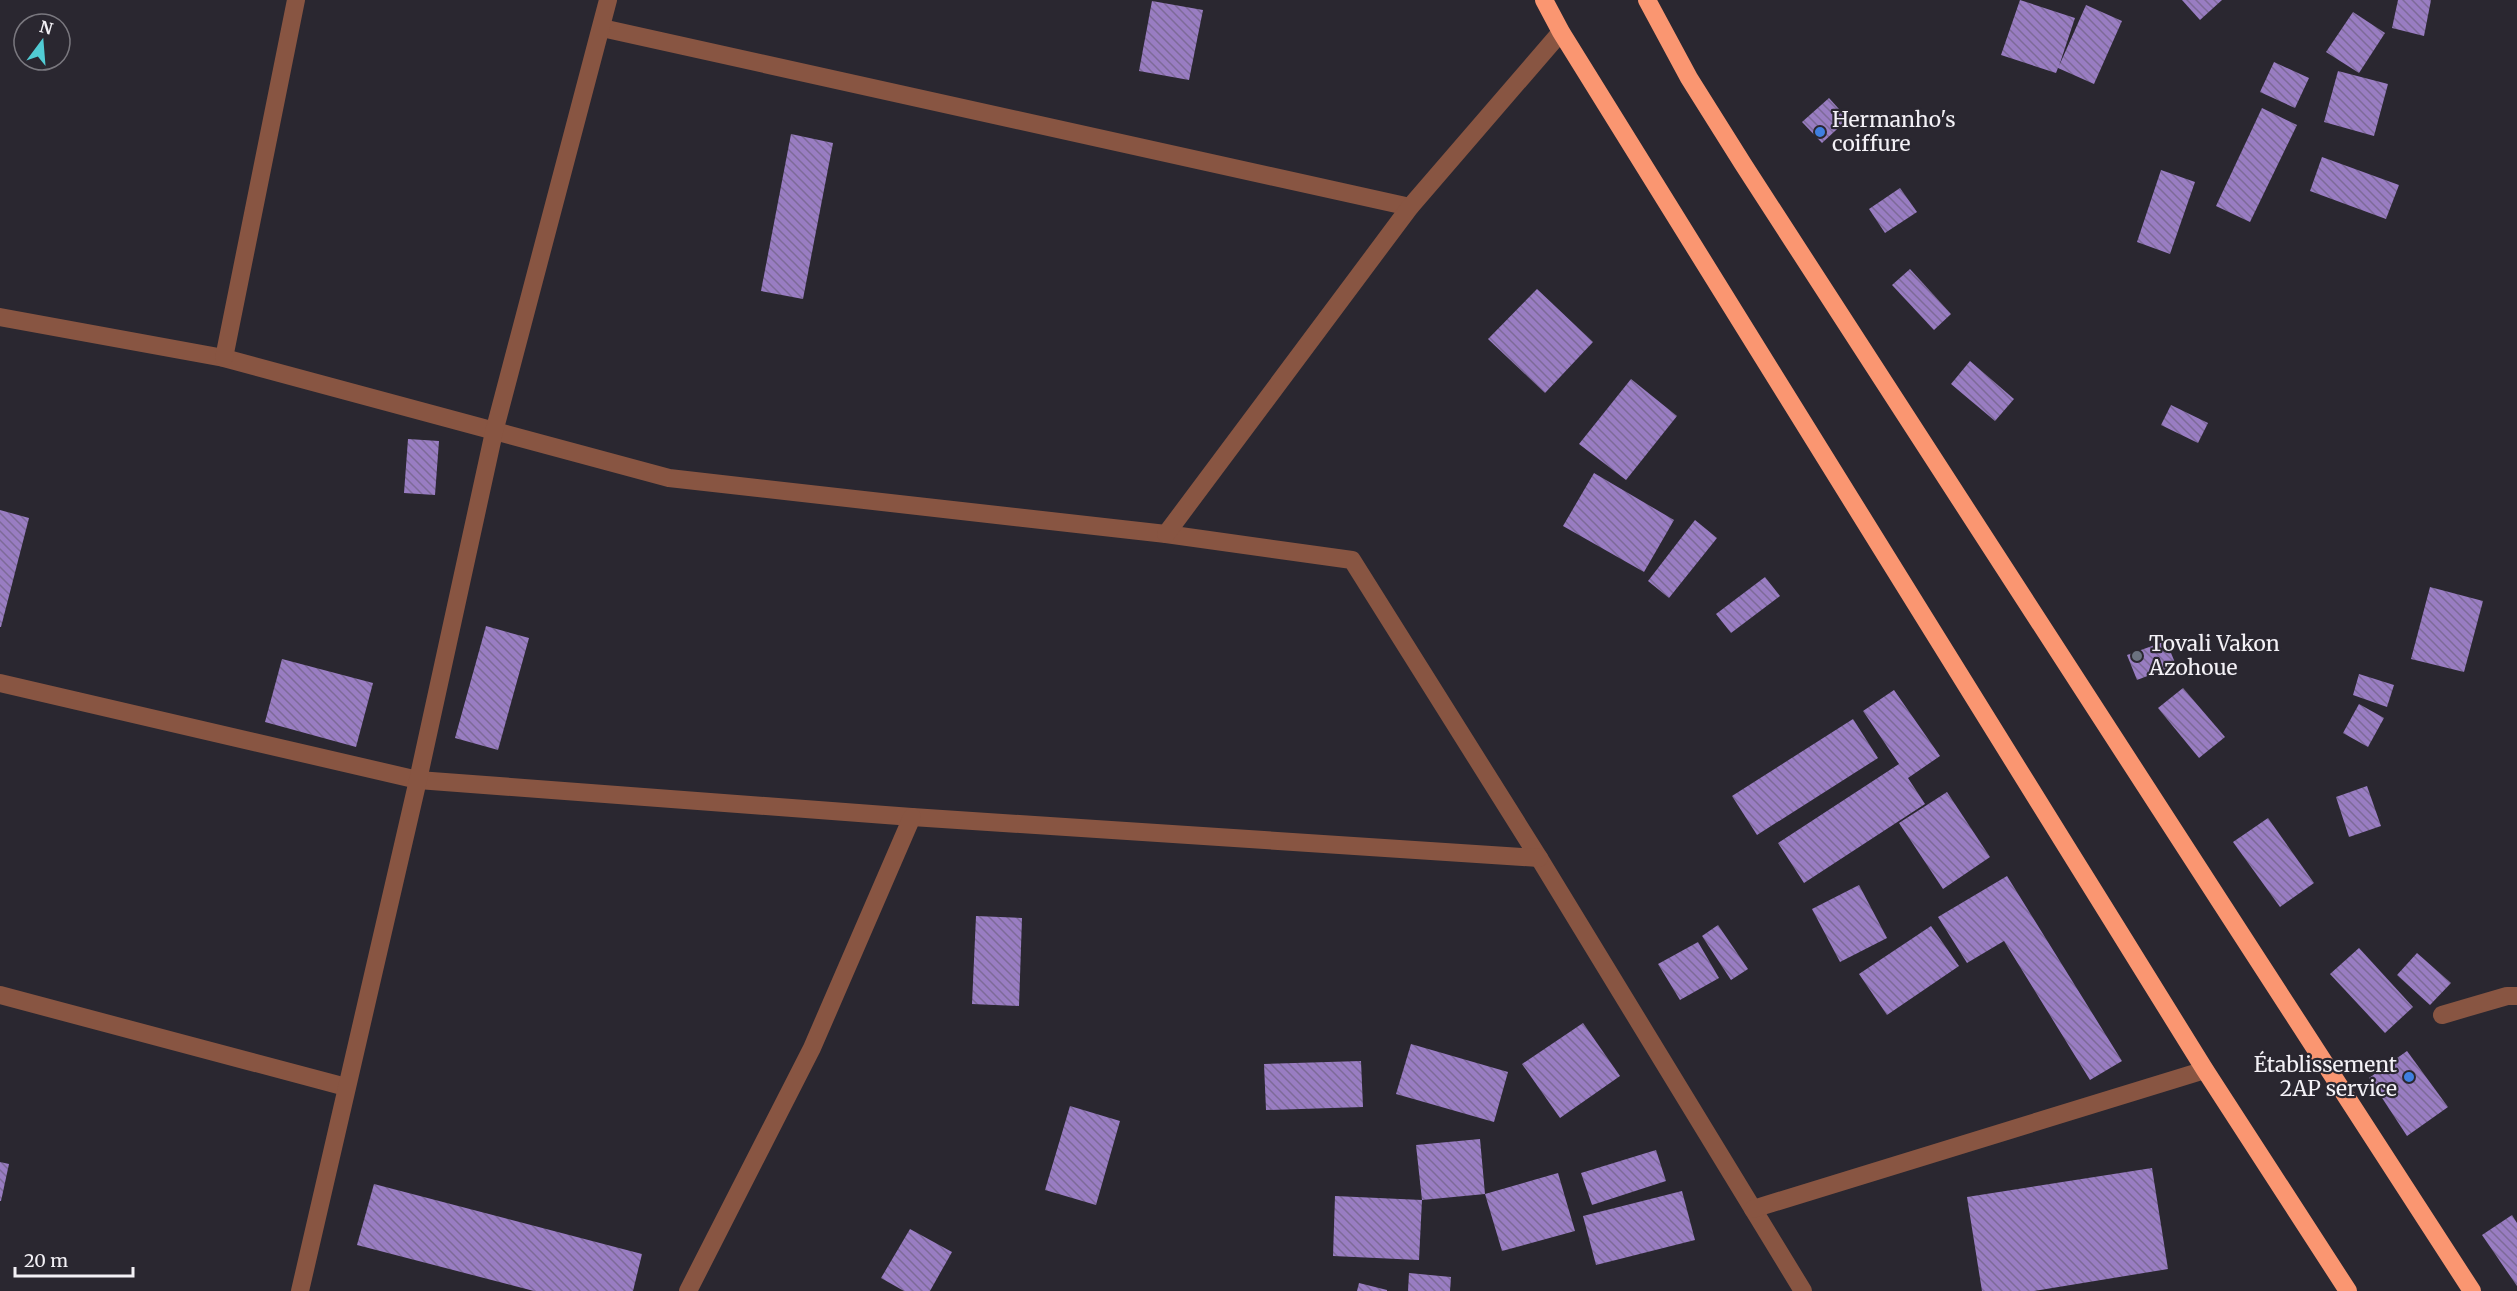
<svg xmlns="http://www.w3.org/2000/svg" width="2517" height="1291" font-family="Merriweather,serif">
<defs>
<pattern id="building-back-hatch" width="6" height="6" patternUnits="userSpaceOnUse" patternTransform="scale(1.5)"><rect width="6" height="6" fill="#997dc2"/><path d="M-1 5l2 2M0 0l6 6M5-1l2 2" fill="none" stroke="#7d6a98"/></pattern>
</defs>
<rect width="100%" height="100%" fill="#2a2730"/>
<g fill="url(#building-back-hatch)">
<polygon points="2020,0 2075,18 2059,66 2086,5 2122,21 2094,84 2058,68 2056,73 2001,55"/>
<polygon points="2182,0 2222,0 2200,20"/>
<polygon points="2398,0 2431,0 2424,36 2392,28"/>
<polygon points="1152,1 1203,10 1189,80 1139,71"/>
<polygon points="2353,12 2385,33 2359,73 2326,52"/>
<polygon points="2274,62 2309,78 2295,108 2260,92"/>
<polygon points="2338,71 2388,84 2374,136 2324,122"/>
<polygon points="1829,98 1848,119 1822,143 1802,122"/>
<polygon points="2262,108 2297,125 2250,222 2216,206"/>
<polygon points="791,134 833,143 803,299 761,291"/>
<polygon points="2322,157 2399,185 2386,219 2310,191"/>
<polygon points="2161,170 2195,182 2170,254 2137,242"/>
<polygon points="1900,188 1917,212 1885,233 1869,209"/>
<polygon points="1910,269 1951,314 1934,330 1892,285"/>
<polygon points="1537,289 1593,342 1545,393 1488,339"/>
<polygon points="1970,361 2014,399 1995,421 1951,384"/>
<polygon points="1631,379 1677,416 1626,480 1579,444"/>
<polygon points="2171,405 2208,423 2198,443 2161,425"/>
<polygon points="408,439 439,441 435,495 404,493"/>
<polygon points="1594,473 1674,520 1644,572 1563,526"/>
<polygon points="0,510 29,518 1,627 0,627"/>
<polygon points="1695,520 1717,538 1669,598 1648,581"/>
<polygon points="1765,577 1780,596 1731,633 1716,614"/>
<polygon points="2430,587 2483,601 2464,672 2411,659"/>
<polygon points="486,626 529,638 498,750 455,738"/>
<polygon points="2166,641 2176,665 2137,680 2127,655"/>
<polygon points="282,659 373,683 356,747 265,722"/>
<polygon points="2359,674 2394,685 2387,707 2353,695"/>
<polygon points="2183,688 2225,737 2199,758 2158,708"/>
<polygon points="1894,690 1940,756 1908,778 1925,804 1804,883 1778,843 1899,764 1863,711"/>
<polygon points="2359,704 2384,718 2368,747 2343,733"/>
<polygon points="1853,719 1878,758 1757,835 1732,796"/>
<polygon points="2367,786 2381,826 2349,837 2336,797"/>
<polygon points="1947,792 1990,857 1943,889 1899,823"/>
<polygon points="2268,818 2314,883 2280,907 2233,842"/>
<polygon points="2007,876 2122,1061 2090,1080 2004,941 1967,963 1938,917"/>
<polygon points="1859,885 1887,938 1840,962 1812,909"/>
<polygon points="976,916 1022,918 1019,1006 972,1004"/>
<polygon points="1718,925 1748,969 1731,980 1702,936"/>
<polygon points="1931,926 1959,966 1887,1015 1859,974"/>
<polygon points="1698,942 1719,978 1680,1000 1658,964"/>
<polygon points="2359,948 2413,1007 2385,1033 2330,974"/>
<polygon points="2417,953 2451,983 2430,1005 2397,975"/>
<polygon points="1583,1023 1620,1076 1560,1118 1522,1064"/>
<polygon points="1411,1044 1508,1072 1494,1122 1396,1094"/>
<polygon points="2407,1051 2448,1107 2407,1136 2369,1078"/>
<polygon points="1361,1061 1363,1107 1266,1110 1264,1064"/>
<polygon points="1070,1106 1120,1121 1096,1205 1045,1190"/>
<polygon points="1480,1139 1485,1194 1422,1200 1416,1145"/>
<polygon points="1656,1150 1666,1181 1592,1205 1581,1173"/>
<polygon points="0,1162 9,1164 1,1201 0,1201"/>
<polygon points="2152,1168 2168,1269 2034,1291 1982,1291 1967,1197"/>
<polygon points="1558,1173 1575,1231 1502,1251 1485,1194"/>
<polygon points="374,1184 642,1254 633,1291 534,1291 357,1245"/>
<polygon points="1682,1191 1695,1240 1596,1265 1583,1216"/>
<polygon points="1335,1196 1422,1200 1419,1260 1333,1256"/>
<polygon points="2512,1215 2517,1223 2517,1286 2482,1235"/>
<polygon points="910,1229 952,1252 930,1291 904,1291 881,1278"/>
<polygon points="1409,1273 1451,1277 1450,1291 1408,1291"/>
<polygon points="1359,1283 1387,1290 1387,1291 1357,1291"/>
</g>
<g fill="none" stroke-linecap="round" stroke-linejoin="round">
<g stroke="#885542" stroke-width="18">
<polyline points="602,28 1410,207"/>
<polyline points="0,317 224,358 669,478 1166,534 1352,560 1539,858 1803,1291"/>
<polyline points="224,358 296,0"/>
<polyline points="1166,534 1410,207 1561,32"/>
<polyline points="0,683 418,780 912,817 1539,858"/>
<polyline points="0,995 346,1087"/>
<polyline points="2442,1015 2507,996 2517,996"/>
<polyline points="1753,1209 2205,1070"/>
<polyline points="300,1291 418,780 494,432 608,0"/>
<polyline points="688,1291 812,1048 912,817"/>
</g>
<g stroke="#fa9671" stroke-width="18">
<polyline points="1544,0 1561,32 2205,1070 2348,1291"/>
<polyline points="1647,0 1689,78 1743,164 2472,1291"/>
</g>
</g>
<g fill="#3f7fe0" stroke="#2a2730" stroke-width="2">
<circle cx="1820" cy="132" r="6"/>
<circle cx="2409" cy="1077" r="6"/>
</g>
<circle fill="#6b7280" stroke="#2a2730" stroke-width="2" cx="2137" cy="656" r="6"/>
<g text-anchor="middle" stroke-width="4.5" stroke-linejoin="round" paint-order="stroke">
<g font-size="21" fill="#f3f1f6" stroke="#2a2730" text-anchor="start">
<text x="1832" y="127">Hermanho's<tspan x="1832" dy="24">coiffure</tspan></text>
<text x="2149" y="651">Tovali Vakon<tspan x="2149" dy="24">Azohoue</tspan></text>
<text x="2397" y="1072" text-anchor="end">Établissement<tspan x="2397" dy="24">2AP service</tspan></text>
</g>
</g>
<g transform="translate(42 42) rotate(16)"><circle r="28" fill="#2a2730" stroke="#7a787f" stroke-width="1.5"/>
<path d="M0-4.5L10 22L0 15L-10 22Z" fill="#51ccd4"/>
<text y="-9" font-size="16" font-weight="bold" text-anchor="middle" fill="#f3f1f6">N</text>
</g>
<path d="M15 1267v9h118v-9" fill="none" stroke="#f3f1f6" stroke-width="3"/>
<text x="24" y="1267" font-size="18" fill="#f3f1f6" stroke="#2a2730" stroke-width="4.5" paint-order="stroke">20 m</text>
</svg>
